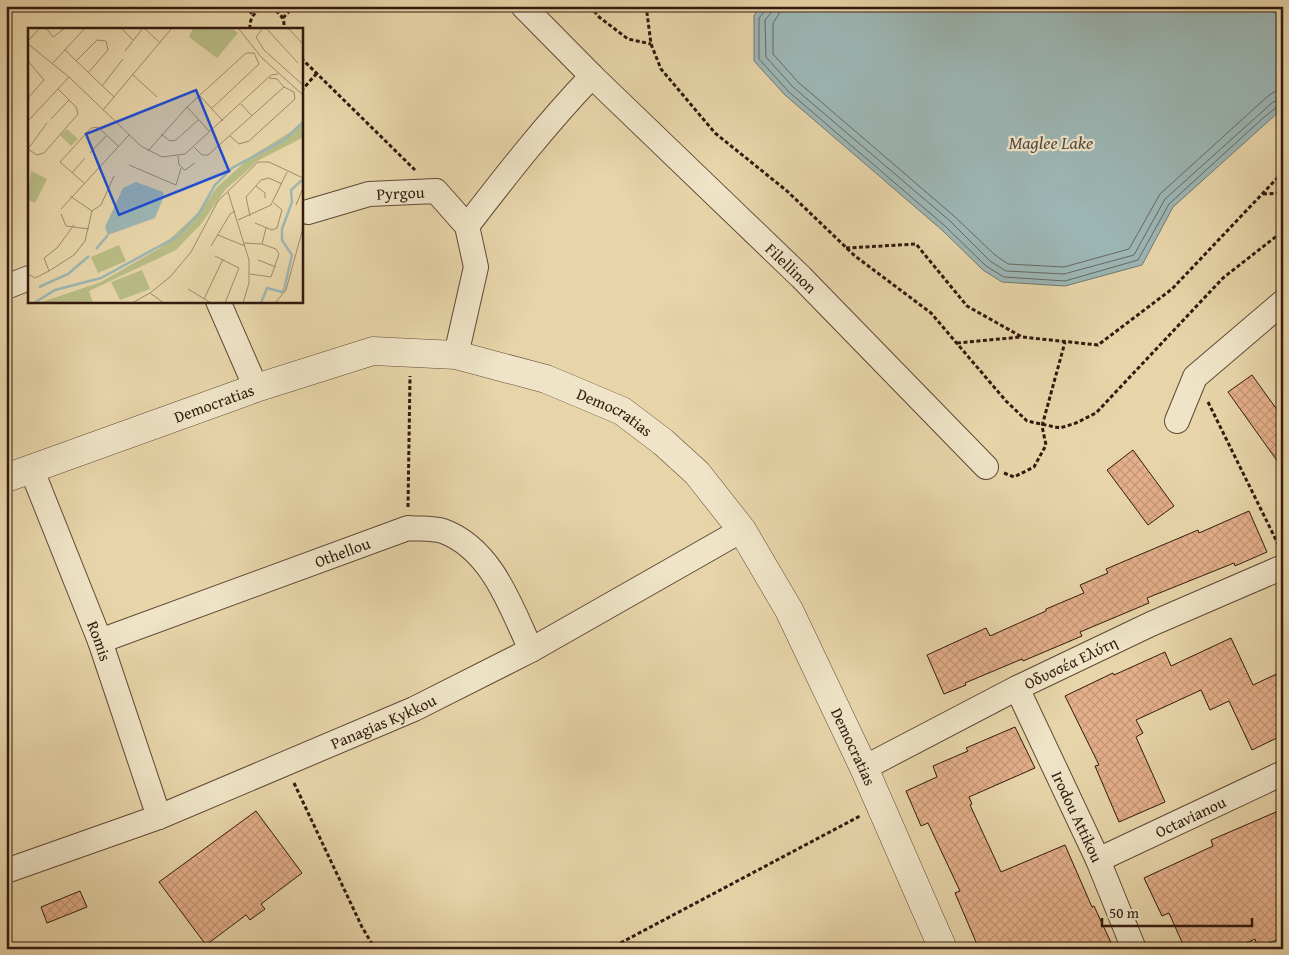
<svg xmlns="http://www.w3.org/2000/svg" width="1289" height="955" font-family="'Gentium Book Plus',serif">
<defs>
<pattern id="building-cross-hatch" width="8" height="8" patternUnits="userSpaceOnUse" patternTransform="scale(1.25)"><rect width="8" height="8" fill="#e4af8a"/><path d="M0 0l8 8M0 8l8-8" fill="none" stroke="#c49676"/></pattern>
</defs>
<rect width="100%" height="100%" fill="#e7d5a9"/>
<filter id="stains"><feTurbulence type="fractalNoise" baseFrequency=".004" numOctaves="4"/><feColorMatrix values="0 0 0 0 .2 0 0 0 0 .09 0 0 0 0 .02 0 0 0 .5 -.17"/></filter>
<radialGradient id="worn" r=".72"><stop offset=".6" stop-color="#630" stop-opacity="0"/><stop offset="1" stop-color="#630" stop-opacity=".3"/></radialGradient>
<polygon fill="#9cb6b4" stroke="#727872" points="763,6 1283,6 1283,108 1173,207 1142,265 1065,286 1002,282 983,270 942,230 785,95 754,61 754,15"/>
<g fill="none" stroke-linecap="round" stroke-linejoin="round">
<g stroke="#676862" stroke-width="1">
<polyline points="766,6 765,11 759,18 759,59 789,92 945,226 986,266 1004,277 1065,281 1138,260 1169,204 1263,118 1278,106 1283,105"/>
<polyline points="772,6 771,13 765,20 766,57 793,87 950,221 990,261 1006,271 1064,274 1134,255 1165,199 1273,102 1283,99"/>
<polyline points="780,6 779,14 773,23 773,54 798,82 954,216 995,255 1008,264 1064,267 1129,249 1160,194 1268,96 1274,92 1283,91"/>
</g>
</g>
<g fill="url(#building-cross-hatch)" stroke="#321a0f">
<polygon points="1252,375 1283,418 1283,469 1228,392"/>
<polygon points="1133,450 1174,506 1148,525 1107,470"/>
<polygon points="1249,511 1267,552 1235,566 1234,563 1147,598 1149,603 1080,632 1082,636 1023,661 1022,659 965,683 966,685 944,694 927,655 986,628 990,636 1046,611 1046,609 1084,593 1080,585 1108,573 1106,569 1198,530 1199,533"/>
<polygon points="1231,638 1253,685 1283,671 1283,735 1252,750 1229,701 1210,710 1201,690 1136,720 1143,733 1136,737 1165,802 1119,822 1095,766 1099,765 1065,696 1113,673 1114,675 1165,652 1171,666"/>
<polygon points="1015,727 1035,768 969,797 972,804 970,805 1001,872 1065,845 1092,907 1094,906 1114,949 979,949 955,893 960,891 928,823 921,826 906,791 937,777 933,766 968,751 966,748"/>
<polygon points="1283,809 1283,937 1258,948 1255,939 1233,949 1185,949 1169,913 1162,916 1144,878 1213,846 1211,840"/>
<polygon points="256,811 302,873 261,904 265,909 250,920 246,915 206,945 159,882"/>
<polygon points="80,891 87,907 47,923 41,907"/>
</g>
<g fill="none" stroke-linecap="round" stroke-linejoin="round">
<g stroke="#5f4936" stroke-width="26">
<g id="minor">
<polyline points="523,6 592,76"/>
<path id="s1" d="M308 212 369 194 436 191 467 226 476 267 456 355"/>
<path id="s2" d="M467 226C507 174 547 123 592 76L801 277 986 467"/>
<polyline points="6,287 29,278"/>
<polyline points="218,301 256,388"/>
<polyline points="1177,421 1195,377 1283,302"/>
<path id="s3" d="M31 468 100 641 159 817"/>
<path id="s4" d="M100 641 408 528C419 529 433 528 443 531 492 549 511 607 531 650"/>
<path id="s5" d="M1017 688 1098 860 1134 949"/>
<path id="s6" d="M864 768 1017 688 1151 624 1283 567"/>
<path id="s7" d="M1098 860 1283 773"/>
<path id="s8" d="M6 871 159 817 414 709 531 650 742 530"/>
</g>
</g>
<g stroke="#5f4936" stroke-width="29">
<g id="tertiary">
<path id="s9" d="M6 478 256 388 373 351 456 355 546 379 622 411 663 442 697 473 742 530 789 610 864 768 943 949"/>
</g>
</g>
<g stroke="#321a0f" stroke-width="3" stroke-dasharray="4 2.5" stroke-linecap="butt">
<polyline points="245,6 253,15"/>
<polyline points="590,6 599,17 628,39 651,44"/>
<polyline points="650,6 647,13 651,44 661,69 715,133 787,191 855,256 931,313 1006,401 1027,421 1060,428 1076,423 1096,413 1223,278 1283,231"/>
<polyline points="283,18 294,6"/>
<path d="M250 29C248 1 287 3 284 29"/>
<polyline points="301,58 415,170"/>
<polyline points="301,91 317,73"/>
<polyline points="1263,194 1283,193"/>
<polyline points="846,248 916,244 967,306 1022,337 1098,345 1172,289 1283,172"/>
<polyline points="957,343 1021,337"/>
<polyline points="1208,402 1279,546"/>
<polyline points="1004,473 1014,477 1034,467 1046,445 1042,426 1065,342"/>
<polyline points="408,507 410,376"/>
<polyline points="294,783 362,927 375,949"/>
<polyline points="609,949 860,816"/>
</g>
<use href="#minor" stroke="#efe4c7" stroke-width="24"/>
<use href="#tertiary" stroke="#efe4c7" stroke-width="28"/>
</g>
<g text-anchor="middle" stroke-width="4.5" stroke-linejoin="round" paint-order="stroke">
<g font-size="16" fill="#321a0f" stroke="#efe4c7">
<text dy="6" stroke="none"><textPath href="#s1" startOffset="95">Pyrgou</textPath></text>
<text dy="6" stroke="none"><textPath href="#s2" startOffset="472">Filellinon</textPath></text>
<text dy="6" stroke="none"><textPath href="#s9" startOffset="221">Democratias</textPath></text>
<text dy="6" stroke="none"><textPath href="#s9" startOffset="641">Democratias</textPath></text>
<text dy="6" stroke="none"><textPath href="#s4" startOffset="258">Othellou</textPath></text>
<text dy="6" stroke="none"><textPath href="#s3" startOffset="186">Romis</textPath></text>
<text dy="6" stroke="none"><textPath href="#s6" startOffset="232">Οδυσσέα Ελύτη</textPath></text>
<text dy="6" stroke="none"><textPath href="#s8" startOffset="406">Panagias Kykkou</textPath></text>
<text dy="6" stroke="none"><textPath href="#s9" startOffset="1061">Democratias</textPath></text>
<text dy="6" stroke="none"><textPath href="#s7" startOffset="102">Octavianou</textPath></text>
<text dy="6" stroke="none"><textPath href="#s5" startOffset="142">Irodou Attikou</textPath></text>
</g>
<g font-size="18" font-style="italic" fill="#524941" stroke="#efe4c7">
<text x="1051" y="149">Maglee Lake</text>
</g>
</g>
<g transform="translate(28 28)">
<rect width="275" height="275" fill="#e7d5a9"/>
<path d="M275 92 274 110 231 132 198 161 173 196 148 222 61 263 65 275H11L73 254 132 220 173 182 189 159 225 127 272 98ZM39 101 50 111 43 118 32 107Z" fill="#b9bc85"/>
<path d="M165 0H203L210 5 189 30 161 9ZM3 143 19 151 7 175 0 172ZM91 217 98 233 70 245 63 229ZM114 242 122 261 92 272 83 254Z" fill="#b9bc85"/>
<path d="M108 154 135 164 136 168 127 190 80 207 77 199 95 160Z" fill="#9cb6b4"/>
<path fill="none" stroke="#9cb6b4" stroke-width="2.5" d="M68 221 80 207M11 259 40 246 61 228M6 275 27 262 73 250 150 208 171 185 187 157 204 140 256 112 275 94M233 275 239 260 254 264 256 262 264 227 254 212V201L264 174 263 162 274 152"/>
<path fill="none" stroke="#9f8a6b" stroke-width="1" d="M18 0 25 9 37 0M93 0 105 12M116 0 131 14M210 0 234 30 275 67M235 0 228 9 236 22 275 57M238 0 270 35M260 0 275 16M0 13 12 0M0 16 41 49 113 118 134 129 157 126 243 47 250 46M37 22 86 69M97 23 115 0M0 33 16 52 0 70M48 33 69 12 78 13 80 22 60 45M25 35 57 0M104 46 129 69M241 50 249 51 256 59M74 58 95 31M172 68 195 93M213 76 224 88M159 79 182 104M75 82 144 0M23 91 41 72M0 93 41 49M133 106 142 113 148 112 170 92M166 119 174 127H180L256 59 266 64 267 71 221 113 211 116 202 108M0 121 9 127 16 125 50 86 48 79 30 61M0 121 19 95M120 123 159 79 218 25H226L231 36 183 81M62 125 78 108M150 128 151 137 157 142 167 135M101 137 148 157 153 140M44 145 57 130M56 155 32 134 63 100 70 99 91 119M228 158 237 165V170M200 164 221 232V255L215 275M268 177 275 160M33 181 101 107M64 183 73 177 86 148M33 186 38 198 61 201M222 188 218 169 233 152 241 150 254 156M210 192 243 177 259 144M227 195 244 202 249 200 254 182 246 175M190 207 217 218M216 215 234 216 248 221 251 226 243 249 222 246M234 216 238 200M183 218 202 186 207 183M187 228 211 240 197 275M230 232 248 239M21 243 16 230 29 220 46 197M0 246 7 250 21 243 46 227 57 213 64 183 42 168M160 261 183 275M122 265 136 275M176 271 195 231M104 275 122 265 142 249 163 224 190 173 230 134H241L275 150M247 275 258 262 275 200"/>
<path fill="#1d4ed8" fill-opacity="0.15" stroke="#1d4ed8" stroke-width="2.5" d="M168 62 201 143 91 187 58 106Z"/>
<rect width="275" height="275" fill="none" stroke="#321a0f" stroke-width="2.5"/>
</g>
<rect width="1289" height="955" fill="none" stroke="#e7d5a9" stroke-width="25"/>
<rect x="8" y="8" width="1274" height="940" fill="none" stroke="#321a0f" stroke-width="2.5"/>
<rect x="12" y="12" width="1264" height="930" fill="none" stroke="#321a0f"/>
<path d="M1102 918v8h150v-8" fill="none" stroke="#321a0f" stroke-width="2.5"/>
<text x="1109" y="918" font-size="15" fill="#321a0f" stroke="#efe4c7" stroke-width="4" paint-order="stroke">50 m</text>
<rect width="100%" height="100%" filter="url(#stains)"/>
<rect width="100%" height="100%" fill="url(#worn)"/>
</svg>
